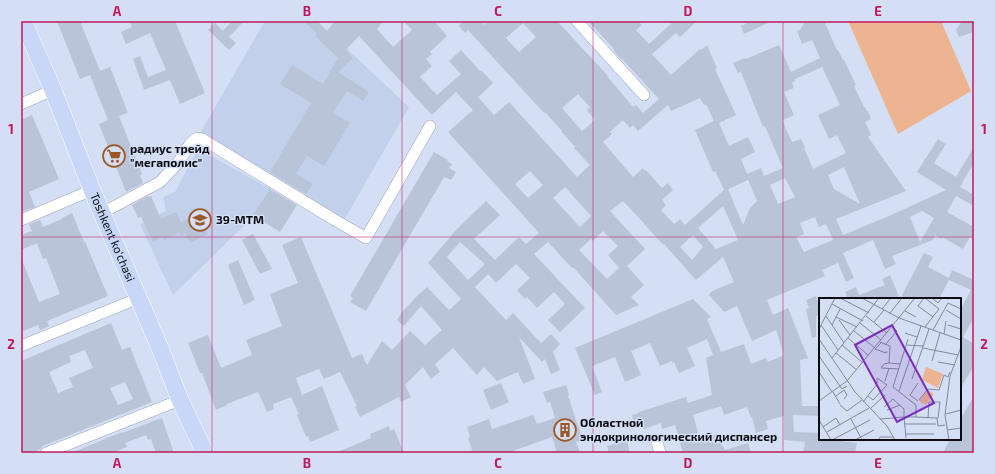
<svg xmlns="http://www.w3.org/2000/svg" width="995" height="474" font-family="'Exo 2',sans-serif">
<rect width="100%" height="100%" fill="#d4def4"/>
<g fill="#c2d0eb">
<polygon points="265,21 317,21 409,107 344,220 199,135"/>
<polygon points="198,149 271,189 255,215 173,295 140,224 166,211 163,197 175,192"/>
</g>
<polygon fill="#edb491" points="848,21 941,21 971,91 898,134"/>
<g fill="#bac4d9" fill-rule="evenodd">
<polygon points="57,21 80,21 100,71 110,67 128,113 119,116 142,174 140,175 143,183 126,192 99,124 108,120 90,75 80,79"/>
<polygon points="130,21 175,21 205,93 180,104 170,80 144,90 133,59 140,56 148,77 166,70 150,33 126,44 121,32 132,27"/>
<polygon points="232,21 244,21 229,37 236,43 229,50 208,30 215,23 223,31"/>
<path d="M304 21H317L327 31 335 21H383L377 29 393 47 412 30 404 21H434L447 36 430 52 432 54 426 59 432 66 420 77 437 95 461 74 449 61 461 50 480 71 481 70 493 83 478 97 494 115 509 102 577 177 590 165 574 148 575 147 561 131H562L545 112 544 113 522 89 468 30 465 33 459 26 461 23 459 21H481L484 25 489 21H557L608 76H607L633 107 636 105 643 113 659 99 622 59H621L614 51 615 50 588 21H638L642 25 636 30 649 44 674 21H697L680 37 676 33 652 54 671 75 700 49 701 50 707 45 717 68 715 69 736 115 719 123 729 146 748 137 755 152 741 159 747 174 761 168 764 176 783 168 766 129 765 126 763 127 741 72 738 73 733 63 745 58 746 59 779 45 791 72 820 58 812 40 802 44 797 31 800 30 805 21H824L837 50H838L843 60H844L848 68 856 85 854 86 864 107H865L867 111H868L871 119 865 122 871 135 868 137 906 191 836 219 843 235 889 216 946 190 917 172 938 139 946 144 934 163 956 177 974 147V163L962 183H963L960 187 974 195V206L956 196 947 212 974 227V239L970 237 963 249 942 237V239L935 235 933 240 892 256 896 264 885 269 873 240 843 253 854 278 846 282 838 263 822 270 825 276 767 300 773 315 788 308 808 358 800 360 802 406H820V416L793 415 794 432 820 433V439H841V441L857 443 855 453H803L805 442 784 440V416L766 421 768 429 756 433 752 417 751 418 747 407 724 415 721 406 693 415 700 439 717 434 720 444 722 445 725 450 748 443 751 453H683L675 425 662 429 661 423 644 429 643 424 635 427 632 415 639 413V412L686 397 688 403 712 395 706 358 713 355 707 339 687 348 695 366 679 373 674 362 672 363V361L660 366 650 343 631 351 641 375 625 382 615 357 592 366 602 392 595 395 575 348 693 299 711 317 707 319 721 352 744 344 751 364 766 358 768 362 784 355 776 330 752 341 737 306 724 312 709 295 712 291 734 282 723 257 696 280 664 244 663 245 640 219 623 201 610 211 645 249 627 266 644 285 631 297 639 305 616 315 573 267 572 268 548 242 534 254 585 308 560 332 548 320 565 304 554 292 537 308 527 297 525 299 517 290 530 278 516 264 496 283 488 274 475 287 506 320 513 313 541 343 551 334 560 344 553 352 560 370 551 374 545 359 542 362 519 337 535 379 523 384 518 372 497 381 484 367 477 375 453 348 435 364 440 372 431 379 423 367 405 385 411 397 401 402 399 397 360 417 355 407 357 406 340 372 324 379 319 369 296 378 302 395 322 386 339 430 310 442 308 436 306 437 297 415 299 414 291 397 273 404 274 409 267 412 258 392 227 404V405L216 410 202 373H200L188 343 208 335 221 368 252 355 246 340 282 326 270 294 298 283 282 245 301 237 352 358 362 354 367 365 382 341 392 350 410 331 425 345 442 330 421 306 404 326 397 320 402 312 418 295 427 287 449 310 461 299 428 263 452 235V234L486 201 500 215 474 239 495 260 519 237 526 244 539 233 448 132 473 110 456 92 432 115 359 36 346 50 353 58 338 72 369 92 363 101 347 91 333 113 350 123 324 166 307 156 296 174 313 184 306 194 270 172 311 103 280 84 292 65 323 84 338 58 315 36 317 34ZM523 23 536 37 519 52 506 38ZM822 67 840 105 818 115 829 139 837 135 846 153 813 169 804 148H805L801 139 792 142 786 129 783 120 794 115 784 92 794 88 792 83 795 81V79ZM578 94 590 107 587 110 595 120 582 131 562 108ZM700 98 704 105 706 104 714 121 695 130 713 172 715 171 724 190 685 225 680 219 674 224 661 210 666 205 662 200 673 190 668 183 662 188 646 170 645 171 643 168 633 177 603 142 612 134 610 132 623 120 630 128 633 125 638 131 668 105 671 111ZM844 167 860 204 834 189 828 175ZM530 171 543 185 528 198 515 184ZM785 178 795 197 778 204 770 185ZM748 180 757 201 750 208 743 225 728 189ZM565 187 591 216 580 227 553 198ZM723 206 738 240 716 249 698 228ZM922 211 934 218 920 242 910 217ZM815 217 819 227 826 224 833 240 804 252 796 237 804 234 800 223ZM603 231 618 246 608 255 619 268 607 279 579 250 591 239 593 241ZM693 235 703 247 692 260 680 247ZM460 242 485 264 468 280 447 257Z"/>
<polygon points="751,21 772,21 744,34 741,26"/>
<polygon points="962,21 974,21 974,32 959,37 956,30"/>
<polygon points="32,115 59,179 29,192 35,207 21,212 21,120"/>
<polygon points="434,152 448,160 447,161 452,164 449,168 456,172 451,180 444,177 366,311 350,302 353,298 350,296"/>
<polygon points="270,189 297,205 280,232 253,215"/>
<polygon points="148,196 149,197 151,196 161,219 176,212 181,222 199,213 208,234 190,243 185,233 181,236 179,233 164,240 163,237 153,242 141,217 138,218 132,205"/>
<polygon points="72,213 84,242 85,242 108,296 47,321 49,326 40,330 38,325 21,332 21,258 39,302 60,294 46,258 43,259 37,243 21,250 21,235 32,231 29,224 40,220 43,227 62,219 62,218"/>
<polygon points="253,234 272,269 260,274 242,240"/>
<polygon points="924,253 933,257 928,267 949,278 952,270 974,280 974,317 963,337 974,344 974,366 960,389 960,310 971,290 949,280 939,299 900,299"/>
<polygon points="238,260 255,300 244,305 228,265"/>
<polygon points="890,275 900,299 848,299 845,292 856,287 859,295 885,285 882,279"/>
<polygon points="816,296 820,307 820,315 816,316 816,337 812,338 806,309 809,308 806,300"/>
<path d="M111 323 122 350 130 347 152 402 43 446 40 449 32 453H21V361ZM85 350 93 368 69 378 73 387 58 393 49 372 71 362 69 356ZM125 382 133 399 118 405 110 388Z"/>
<polygon points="501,383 509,402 491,410 483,390"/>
<polygon points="566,385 569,395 568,396 583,440 576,442 580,453 557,453 552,437 507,453 473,453 468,438 470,437 467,427 489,419 492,429 533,415 537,424 555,418 550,402 547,403 543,392"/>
<polygon points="974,396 974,453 943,453 950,439 960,439 960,420"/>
<polygon points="162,418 174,453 156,453 151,439 148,440 146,435 125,443 127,447 113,453 71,453 122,432 122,433"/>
<polygon points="389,426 390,431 394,429 404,453 335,453 371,438 370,434"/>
<polygon points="627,441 630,453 609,453 607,446"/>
</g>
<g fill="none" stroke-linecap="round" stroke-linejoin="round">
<g stroke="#9ba5b9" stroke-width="12">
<g id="minor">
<polyline points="577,21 644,95"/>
<polyline points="21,104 53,90"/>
<polyline points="102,213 160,182 178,163 190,144 194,140 198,138 202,139 333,219 366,238 430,126"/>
<polyline points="21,220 92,190"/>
<polyline points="21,346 139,298"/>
<polyline points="657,442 660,453"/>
<polyline points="46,453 180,400"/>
</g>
</g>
<g stroke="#fff" stroke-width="18">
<g id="primary">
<path id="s1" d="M23 21 53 90 92 190 160 348 180 400 205 453"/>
</g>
</g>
<use href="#minor" stroke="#fff" stroke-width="11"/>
<use href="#primary" stroke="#c8d7f7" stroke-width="17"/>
</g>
<path fill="none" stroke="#c2185b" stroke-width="1" stroke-opacity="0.55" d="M212 21V453M402 21V453M593 21V453M783 21V453M21 237H974"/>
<defs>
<g id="supermarket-ring" transform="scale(1.15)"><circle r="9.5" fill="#d4def4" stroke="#9b5828" stroke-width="1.5"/><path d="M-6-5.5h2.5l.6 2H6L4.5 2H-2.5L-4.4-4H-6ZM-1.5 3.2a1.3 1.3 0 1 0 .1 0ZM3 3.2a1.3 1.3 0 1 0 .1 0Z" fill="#9b5828"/></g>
<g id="school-ring" transform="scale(1.15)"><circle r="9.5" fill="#d4def4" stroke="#9b5828" stroke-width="1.5"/><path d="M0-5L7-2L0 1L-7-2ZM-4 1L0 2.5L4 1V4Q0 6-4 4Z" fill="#9b5828"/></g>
<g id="building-ring" transform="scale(1.15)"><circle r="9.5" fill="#d4def4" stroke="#9b5828" stroke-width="1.5"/><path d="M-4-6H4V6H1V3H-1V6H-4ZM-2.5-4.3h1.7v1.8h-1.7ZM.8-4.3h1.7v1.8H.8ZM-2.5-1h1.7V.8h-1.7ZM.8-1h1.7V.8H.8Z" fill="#9b5828"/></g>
</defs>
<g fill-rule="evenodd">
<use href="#supermarket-ring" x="114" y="156"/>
<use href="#school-ring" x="200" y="220"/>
<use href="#building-ring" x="565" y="430"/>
</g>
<g text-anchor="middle" stroke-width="3" stroke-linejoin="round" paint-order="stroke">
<g font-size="12" font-weight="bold" fill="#090d13" stroke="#d4def4" text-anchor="start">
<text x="130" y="153">радиус трейд<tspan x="130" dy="14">"мегаполис"</tspan></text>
<text x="216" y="224">39-MTM</text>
<text x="580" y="427">Областной<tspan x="580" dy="14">эндокринологический диспансер</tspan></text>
</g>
<g font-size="12" fill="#090d13" stroke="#d4def4">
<text dy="4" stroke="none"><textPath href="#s1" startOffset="234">Toshkent ko'chasi</textPath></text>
</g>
</g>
<g transform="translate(819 298)">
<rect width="142" height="142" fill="#d4def4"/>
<path d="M107 69 124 76 119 90 103 82ZM109 92 115 96 107 107 100 103Z" fill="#edb491"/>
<path fill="none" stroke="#838a9a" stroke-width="1" d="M21 0 50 15M43 0 80 20 142 42M105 0 99 8 114 19M106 0 120 11 106 29M113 0 119 5 123 0M13 6 44 23M63 11 72 0M127 12 142 21M86 13 97 19M71 15 83 0M7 18 25 45M47 18 68 35M17 19 38 29M20 22 31 37M55 24 65 12M41 25 62 42M2 27 19 52M13 27 21 11M129 27 142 31M0 31 16 0M114 32 129 5 142 11M35 33 56 50M86 35 98 39M125 36 127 23M29 40 49 57M0 41 36 94 68 128 76 142M89 41 74 89 97 107V119L118 120 119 128 126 127M61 44 71 48 70 65 81 66M62 45 56 51 67 55 68 53M23 47 44 65M66 47 78 33 73 29M87 47 104 48M104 50 139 57M17 55 38 72M0 58 23 91 28 88M13 60 60 0M113 63 121 35M119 64 136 67M70 65 65 66 62 70 80 71M0 74 13 94M93 81 110 31M66 83 70 70M80 93 102 28M14 94 21 106M17 98 25 92 28 97 25 101M100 102 109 91 120 92 125 77 129 79 131 74M0 103 28 83 96 0M99 103 91 97 99 85M44 104 58 86V80L68 87 54 102 49 98M21 107 28 113 43 102M51 111 66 97M68 112 81 107M127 116 142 112M109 120 110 104H121L119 120M32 121 43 142M61 121 85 119V111L74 101 65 109M0 122 12 142M85 126H117M4 129 17 120 21 127M128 132 142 130M8 134 50 110M86 136H115M87 140 85 119H97M13 142 51 122M36 142 55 132M59 142 61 139H75M77 142H93M130 142 126 117 131 78 142 49"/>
<path fill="#7b2cbf" fill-opacity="0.15" stroke="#7b2cbf" stroke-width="2" d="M73 27 115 105 78 124 36 47Z"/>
<rect width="142" height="142" fill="none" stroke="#090d13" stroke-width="2"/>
</g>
<rect width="995" height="474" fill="none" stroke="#d4def4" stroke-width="44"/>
<rect x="22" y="22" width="951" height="430" fill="none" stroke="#c2185b" stroke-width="1.5"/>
<g font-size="13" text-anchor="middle" font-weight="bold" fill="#c2185b">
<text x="117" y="16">A</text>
<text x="307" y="16">B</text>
<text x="498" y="16">C</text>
<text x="688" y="16">D</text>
<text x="878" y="16">E</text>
<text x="11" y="134">1</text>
<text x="984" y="134">1</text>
<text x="11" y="349">2</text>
<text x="984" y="349">2</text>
<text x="117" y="468">A</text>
<text x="307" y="468">B</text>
<text x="498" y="468">C</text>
<text x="688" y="468">D</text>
<text x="878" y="468">E</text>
</g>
</svg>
